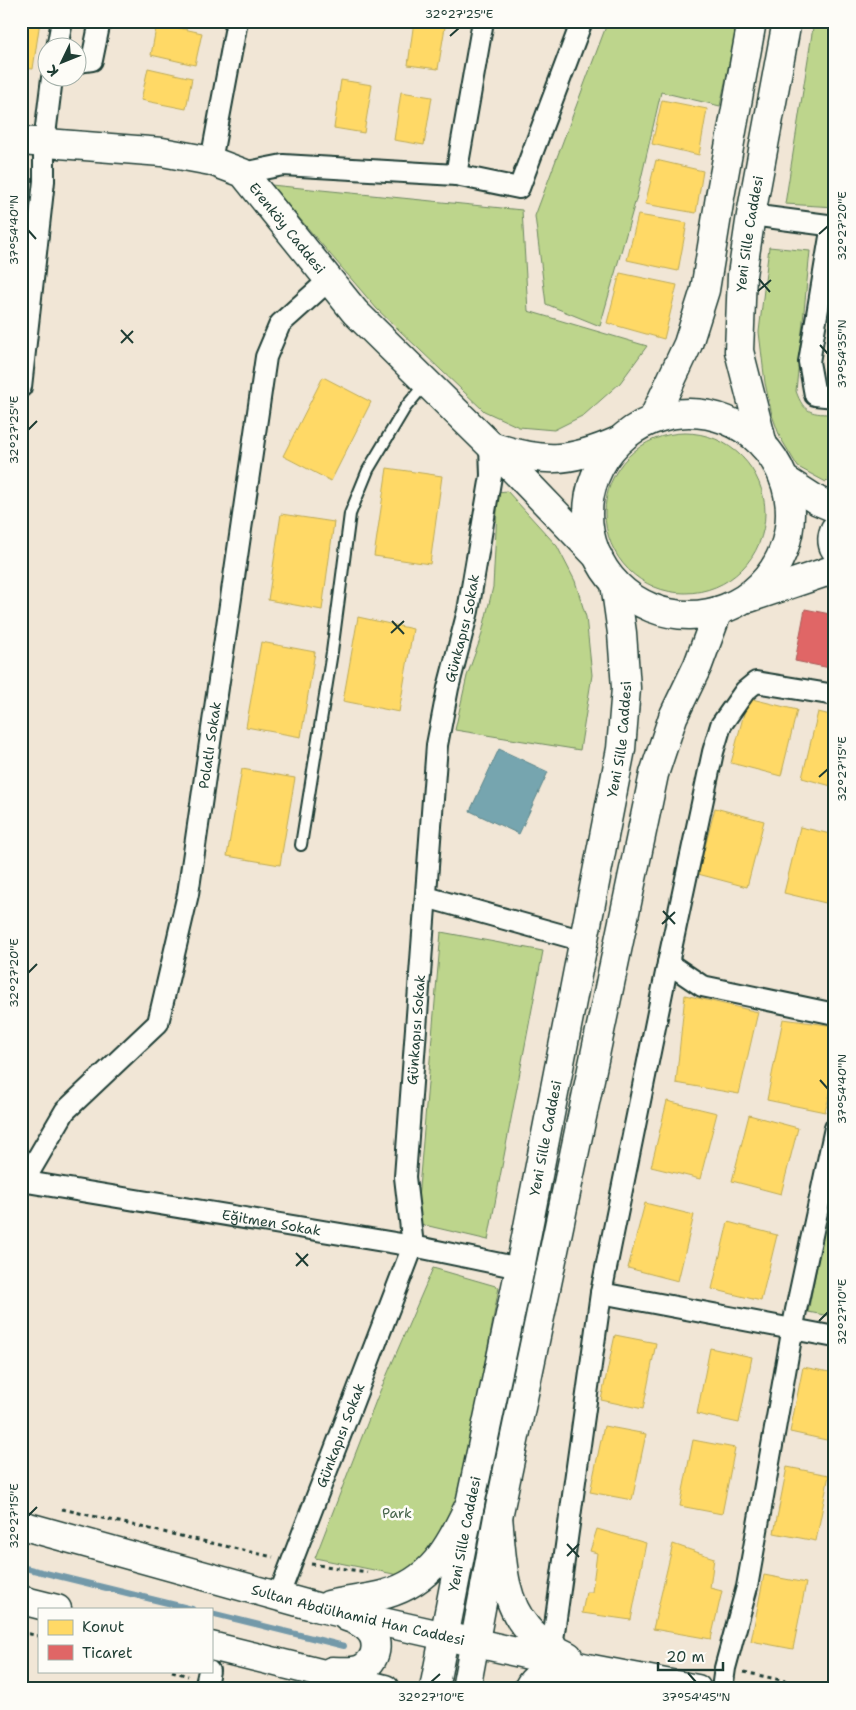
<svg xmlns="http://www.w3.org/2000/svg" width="856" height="1710" font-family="'Shantell Sans',sans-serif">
<rect width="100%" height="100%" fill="#f1e6d6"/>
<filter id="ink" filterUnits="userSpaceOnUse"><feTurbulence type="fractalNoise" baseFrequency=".02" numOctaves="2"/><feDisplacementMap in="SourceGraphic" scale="10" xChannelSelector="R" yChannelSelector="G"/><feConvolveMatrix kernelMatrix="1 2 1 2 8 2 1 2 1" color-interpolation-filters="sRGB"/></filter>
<g filter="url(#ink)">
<g fill="#bdd58c" stroke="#6e8960">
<polygon points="608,21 738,21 720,106 661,92 638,192 600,326 546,304 535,216"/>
<polygon points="814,21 835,21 835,207 785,204"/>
<polygon points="271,185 522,210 528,311 647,346 620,383 584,415 554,430 519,427 484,411 377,309"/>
<path d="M769 247 810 251 796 391C804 414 812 414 835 414V473L826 482 798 467 780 437 772 415 765 383 759 332Z"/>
<circle cx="685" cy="513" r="80"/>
<polygon points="507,491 557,546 575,581 586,617 592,675 580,750 455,730 467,676 481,637 493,587 498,492"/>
<polygon points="441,932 543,951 488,1240 416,1223"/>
<polygon points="835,1174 835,1317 808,1312"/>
<polygon points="433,1268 499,1287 447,1569 428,1581 315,1558 377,1398"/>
</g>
<g fill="#ffd966" stroke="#bcaa57">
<polygon points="21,21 40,21 33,69 21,68"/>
<polygon points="414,21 446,21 438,69 408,65"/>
<polygon points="157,23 202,33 195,65 151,55"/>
<polygon points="148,68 192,78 186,109 141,100"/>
<polygon points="341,80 372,85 364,133 334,128"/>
<polygon points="401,92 432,97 424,145 394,140"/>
<polygon points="662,100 707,109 699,155 652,144"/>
<polygon points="656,160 703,171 696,213 645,204"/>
<polygon points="638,215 687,223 678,271 627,260"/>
<polygon points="620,273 677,285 664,339 607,323"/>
<polygon points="323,377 371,402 331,481 283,456"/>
<polygon points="387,468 442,476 430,564 374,556"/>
<polygon points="281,514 334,522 322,610 268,600"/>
<polygon points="358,617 413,629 399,712 343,701"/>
<polygon points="261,642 315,652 301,737 246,727"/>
<polygon points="748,698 797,710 781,776 731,763"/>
<polygon points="818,712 835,716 835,787 802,778"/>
<polygon points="242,769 295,778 280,865 227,856"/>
<polygon points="715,808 764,821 747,887 698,874"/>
<polygon points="800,827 835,835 834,905 784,893"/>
<polygon points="685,995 758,1012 739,1094 676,1083"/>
<polygon points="783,1019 835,1026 835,1075 825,1112 767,1100"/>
<polygon points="667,1101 717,1113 700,1179 651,1167"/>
<polygon points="749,1115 798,1128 781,1194 732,1181"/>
<polygon points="645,1203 694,1215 678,1281 628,1268"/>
<polygon points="728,1222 777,1235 761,1301 712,1289"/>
<polygon points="615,1335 656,1343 643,1409 601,1400"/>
<polygon points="710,1348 752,1357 739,1423 697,1414"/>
<polygon points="803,1367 835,1373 835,1424 831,1441 790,1432"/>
<polygon points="604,1426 646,1434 632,1500 590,1492"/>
<polygon points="693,1440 735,1448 722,1514 680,1506"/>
<polygon points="787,1467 829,1475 816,1541 774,1533"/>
<polygon points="597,1529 646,1543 631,1620 582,1613 586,1592 592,1592 597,1553 590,1551"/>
<polygon points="673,1544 714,1558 710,1588 722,1591 711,1639 653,1629"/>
<polygon points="764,1575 806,1583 793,1649 751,1641"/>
</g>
<polygon fill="#e06666" stroke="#a65a57" points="805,609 835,615 835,669 795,661"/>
<polygon fill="#76a5af" stroke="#5c868a" points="499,749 548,772 519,834 470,811"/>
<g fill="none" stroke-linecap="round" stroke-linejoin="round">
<g stroke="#7399a9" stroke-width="6">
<polyline points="21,1567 192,1609"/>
<polyline points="211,1613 344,1646"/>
</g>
<g stroke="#1f3d34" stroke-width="14">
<polyline id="lane" points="301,845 332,652 350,514 368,470 405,408 425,384"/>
</g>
<g stroke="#1f3d34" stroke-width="24">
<g id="street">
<polyline points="57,48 62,21"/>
<polyline points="78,62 92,60 100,21"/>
<polyline points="211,161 237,21"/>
<polyline points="243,173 283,165 456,175 483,21"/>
<polyline points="456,175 519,188 582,21"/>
<polyline points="751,215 835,226"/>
<polyline points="832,225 809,362 815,395 835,397"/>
<polyline points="21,387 44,181 44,143 52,78"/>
<polyline points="426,897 584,941"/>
<polyline points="668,963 702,986 835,1014"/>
<path id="s1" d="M21 1181 413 1246 520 1268"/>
<path id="s2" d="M24 1181 65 1111 158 1023 188 894 266 357 280 324 329 280"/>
<polyline points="601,1293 835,1337"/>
<path id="s3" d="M279 1595 413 1246 405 1177 437 745 448 688 468 611 491 476 490 445"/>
<polyline points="552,1647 601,1293 668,963 713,752 721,725 745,691 756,682 835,695"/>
<polyline points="205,1689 209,1671"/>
<polyline points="722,1689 725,1668 747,1587 796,1310 835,1128"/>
</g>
</g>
<g stroke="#1f3d34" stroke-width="31">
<g id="secondary">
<path id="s4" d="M21 141 162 152 211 161 243 173 355 312 490 445 598 557"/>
<circle cx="689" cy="514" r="101"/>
<polyline points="653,419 688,344 705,290 720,197 752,21"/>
<path id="s5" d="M763 445 739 351 742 275 751 215 787 21"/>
<path d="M491 446C543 463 568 463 618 441"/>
<polyline points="784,479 818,501 835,508"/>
<path d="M835 529C832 535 831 543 835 549"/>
<polyline points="749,598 835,569"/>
<path id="s6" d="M434 1689 470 1504 520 1268 621 749 626 688 622 633 615 583"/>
<polyline points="466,1689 498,1517 654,774 673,717 698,665 718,611"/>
</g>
</g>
<g stroke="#1f3d34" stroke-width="31">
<g id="primary">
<path d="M498 1517C502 1553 501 1599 527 1628 537 1641 554 1649 568 1656"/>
<path id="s7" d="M21 1525 320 1608 592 1669 697 1689"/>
<polyline points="21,1600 57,1609"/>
<path d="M329 1605C347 1601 367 1599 386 1594 434 1580 449 1546 470 1504"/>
<polyline points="211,1646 385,1689"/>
<path d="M332 1671C342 1671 354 1673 363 1668 379 1658 380 1637 365 1626 360 1622 353 1619 347 1617"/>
<path d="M528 1689C535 1671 559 1670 575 1669"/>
</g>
</g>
<g stroke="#1f3d34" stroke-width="3" stroke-dasharray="4 4" stroke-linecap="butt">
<polyline points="62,1509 273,1557"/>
<polyline points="311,1564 367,1572"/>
<polyline points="21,1632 39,1636"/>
<polyline points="172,1671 188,1676"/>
<polyline points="744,1672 799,1684 835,1685"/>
<polyline points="226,1684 250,1689"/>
</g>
<use href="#lane" stroke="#fdfcf7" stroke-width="10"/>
<use href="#street" stroke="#fdfcf7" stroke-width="20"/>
<use href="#secondary" stroke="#fdfcf7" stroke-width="28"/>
<use href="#primary" stroke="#fdfcf7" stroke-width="28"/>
</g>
</g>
<path fill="none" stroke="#1f3d34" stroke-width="2" d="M450 36 459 28M28 230 36 239M819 234 828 226M759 279 770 292M758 291 771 280M121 330 133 343M121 343 133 331M820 345 828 354M28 430 37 421M392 621 404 634M391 633 404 621M819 777 828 769M663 911 675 924M662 924 675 912M28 973 37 964M820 1080 828 1089M296 1253 308 1266M296 1266 308 1254M819 1321 828 1312M28 1516 37 1507M567 1544 579 1557M567 1556 579 1544M688 1673 696 1682M431 1682 440 1674"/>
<g text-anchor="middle" stroke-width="5" stroke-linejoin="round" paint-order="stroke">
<g font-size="14" fill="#1f3d34" stroke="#fdfcf7">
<text dy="5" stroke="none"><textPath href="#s4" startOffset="296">Erenköy Caddesi</textPath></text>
<text dy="5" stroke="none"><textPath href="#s5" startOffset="215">Yeni Sille Caddesi</textPath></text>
<text dy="5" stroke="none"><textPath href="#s3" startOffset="996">Günkapısı Sokak</textPath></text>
<text dy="5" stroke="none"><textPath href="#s6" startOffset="968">Yeni Sille Caddesi</textPath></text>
<text dy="5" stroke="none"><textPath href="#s2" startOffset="492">Polatlı Sokak</textPath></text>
<text dy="5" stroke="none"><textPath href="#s3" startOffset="591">Günkapısı Sokak</textPath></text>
<text dy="5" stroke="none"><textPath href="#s6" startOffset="562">Yeni Sille Caddesi</textPath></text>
<text dy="5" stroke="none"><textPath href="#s1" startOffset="254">Eğitmen Sokak</textPath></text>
<text dy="5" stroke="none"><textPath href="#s3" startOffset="171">Günkapısı Sokak</textPath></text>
<text dy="5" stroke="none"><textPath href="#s6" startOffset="158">Yeni Sille Caddesi</textPath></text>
<text dy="5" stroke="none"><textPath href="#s7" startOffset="349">Sultan Abdülhamid Han Caddesi</textPath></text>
</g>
<g font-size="14" fill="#46634a" stroke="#fdfcf7">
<text x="397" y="1518">Park</text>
</g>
</g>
<rect width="856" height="1710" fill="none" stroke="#fdfcf7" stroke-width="55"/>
<rect x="38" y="1608" width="175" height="65" fill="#fdfcf7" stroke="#a4b0a9"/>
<rect x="48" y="1620" width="25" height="15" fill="#ffd966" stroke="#a4b0a9"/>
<text x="82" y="1632" font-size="15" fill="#1f3d34">Konut</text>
<rect x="48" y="1645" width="25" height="15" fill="#e06666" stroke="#a4b0a9"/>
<text x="82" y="1658" font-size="15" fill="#1f3d34">Ticaret</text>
<g transform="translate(62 62) rotate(227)"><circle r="24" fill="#fdfcf7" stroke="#a4b0a9"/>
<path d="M0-4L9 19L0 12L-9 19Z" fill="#1f3d34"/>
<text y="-8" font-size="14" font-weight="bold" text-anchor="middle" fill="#1f3d34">K</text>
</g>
<path d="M658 1662v8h65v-8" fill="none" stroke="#1f3d34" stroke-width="2.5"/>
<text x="666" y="1662" font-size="15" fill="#1f3d34" stroke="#fdfcf7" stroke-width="4" paint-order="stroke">20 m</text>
<rect x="28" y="28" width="800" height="1654" fill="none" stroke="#1f3d34" stroke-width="2"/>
<g font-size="12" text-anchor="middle" fill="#1f3d34">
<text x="459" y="18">32°27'25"E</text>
<text transform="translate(842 226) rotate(-90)" y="4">32°27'20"E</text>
<text transform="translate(14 230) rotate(-90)" y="4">37°54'40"N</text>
<text transform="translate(842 354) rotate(-90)" y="4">37°54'35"N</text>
<text transform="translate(14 430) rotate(-90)" y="4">32°27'25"E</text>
<text transform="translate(842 769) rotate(-90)" y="4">32°27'15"E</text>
<text transform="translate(14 973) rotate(-90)" y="4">32°27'20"E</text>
<text transform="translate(842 1089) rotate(-90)" y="4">37°54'40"N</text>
<text transform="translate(842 1312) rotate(-90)" y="4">32°27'10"E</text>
<text transform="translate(14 1516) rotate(-90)" y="4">32°27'15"E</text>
<text x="431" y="1701">32°27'10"E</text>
<text x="696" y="1701">37°54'45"N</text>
</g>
</svg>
